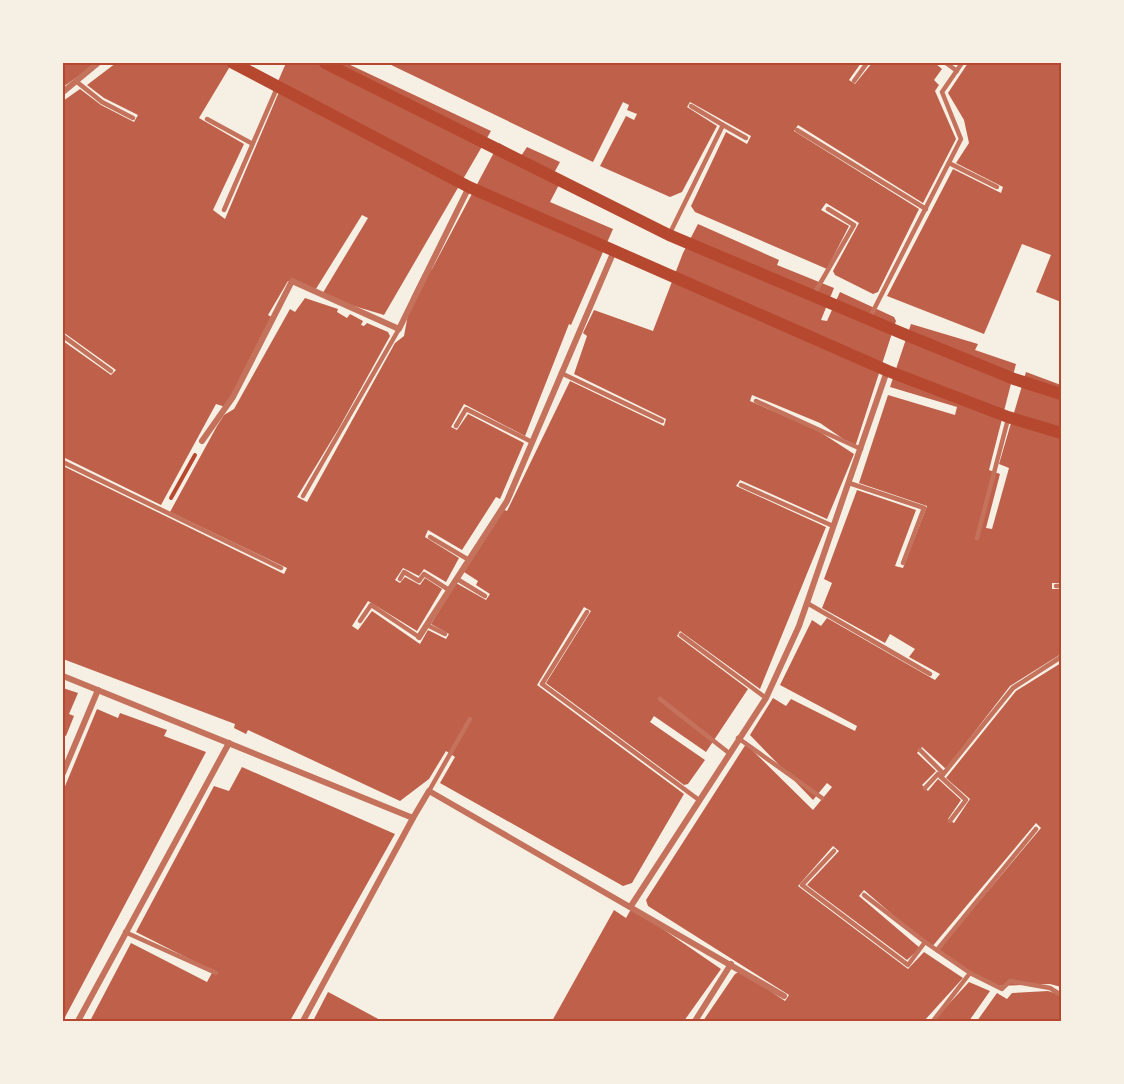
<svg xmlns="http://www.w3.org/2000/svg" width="1124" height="1084" font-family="'Fira Sans Condensed',sans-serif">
<rect width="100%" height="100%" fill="#f6efe4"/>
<g fill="#bf614a">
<polygon points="63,63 97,63 63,87"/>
<polygon points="116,63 232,63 199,118 244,144 213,210 225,219 279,92 276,86 286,63 346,63 491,131 384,315 321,296 368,218 362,215 314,292 288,281 268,315 275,319 225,407 216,404 161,505 63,457 63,341 111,375 116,370 63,332 63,101 80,89 101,105 134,122 138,115 104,98 87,85"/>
<polygon points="387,63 861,63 849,80 855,84 872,63 935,63 942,69 934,80 939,85 935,91 956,139 923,203 798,125 794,131 919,209 878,292 873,294 835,275 833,271 859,223 826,203 821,210 849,226 827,269 695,212 691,206 726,132 747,144 751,136 690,102 687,107 717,126 682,192 670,197 600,166 626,116 634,120 637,114 627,110 629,105 623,102 593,162"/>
<polygon points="968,63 1061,63 1061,302 1036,292 1051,255 1022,244 984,334 887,296 953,169 1001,193 1003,187 956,163 969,143 964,120 948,93"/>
<polygon points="499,143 521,156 527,147 560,162 554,173 563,177 550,202 613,229 571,325 569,324 525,436 464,404 451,427 457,430 468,414 524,443 500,499 496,497 462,550 428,530 425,537 459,558 446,582 424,569 419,576 403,568 395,580 400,583 405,577 420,585 425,578 442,589 417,631 368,601 352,626 358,630 372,611 420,644 428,630 446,639 449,634 431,624 456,583 486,600 490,594 476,585 478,581 464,572 502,509 507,511 570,381 664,426 666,419 574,374 587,336 583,333 594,310 653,331 683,253 698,224 779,260 777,265 834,288 821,320 827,321 840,292 894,317 896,321 855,447 820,423 752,395 750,401 817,430 854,454 827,519 740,480 736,486 826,527 760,689 680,631 677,636 748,689 706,752 654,716 650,722 705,760 688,784 684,785 546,683 591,611 584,607 537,685 684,794 632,883 623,886 440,783 455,757 446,751 429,779 400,801 248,730 246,734 234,728 235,724 63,659 63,466 284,574 287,568 170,512 217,426 224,415 234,409 290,309 295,312 305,298 338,309 337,312 347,318 350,314 363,321 361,325 364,326 367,323 388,332 390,336 339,428 297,497 307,502 395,343 404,336 411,298 423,274 432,269"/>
<polygon points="911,324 978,344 975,350 1016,364 989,470 1000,474 986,528 992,529 1009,468 999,464 1026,372 1061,385 1061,583 1052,583 1052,589 1061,589 1061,654 1010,686 946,769 922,747 917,753 936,771 922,785 928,791 938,779 961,800 948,819 954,823 970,799 946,778 1016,691 1061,663 1061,987 1050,984 996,986 965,971 938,950 1041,828 1036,823 931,948 864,890 859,896 920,948 907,960 807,885 839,851 833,846 798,886 908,969 924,952 963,978 924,1021 703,1021 735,974 741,971 785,1001 789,995 648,906 646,900 746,744 813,810 832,787 827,783 813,800 750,735 773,698 786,706 791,699 855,731 857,726 780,685 812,620 821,626 827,618 935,680 940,674 909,657 915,649 890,634 885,643 822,608 832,583 824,579 857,490 916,510 895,566 903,568 927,506 859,483 888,395 955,415 957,407 890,387"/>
<polygon points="63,688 78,693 69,714 74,716 66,736 63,735"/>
<polygon points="97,709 118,718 120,713 167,730 164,736 206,752 63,1021 63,791"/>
<polygon points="242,767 395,834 290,1021 90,1021 131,943 207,982 213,971 136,932 214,786 229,791"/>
<polygon points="614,910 626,918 630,911 635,910 721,969 684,1021 552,1021"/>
<polygon points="969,982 990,991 969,1021 933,1021"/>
<polygon points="1048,991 1061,995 1061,1021 977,1021 997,993 1007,999 1012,993"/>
<polygon points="328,992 332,994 382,1021 313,1021"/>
</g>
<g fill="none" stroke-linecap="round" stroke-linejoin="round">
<polyline stroke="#b5482f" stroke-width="4" points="171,498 195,455"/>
<g stroke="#c5725c" stroke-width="4.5">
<polyline points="946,63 957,71"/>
<polyline points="854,81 867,63"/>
<polyline points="77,82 102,102 133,118"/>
<polyline points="207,119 251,143"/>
<polyline points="723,125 746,138"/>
<polyline points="797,130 926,209"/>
<polyline points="949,163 997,187"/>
<polyline points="224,210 277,88"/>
<polyline points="669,235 723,125 691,106"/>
<polyline points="814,294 854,225 828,209"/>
<polyline points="869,319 961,139 942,92 962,63"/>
<polyline points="63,336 111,371"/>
<polyline points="561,373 662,421"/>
<polyline points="756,401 861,449"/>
<polyline points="456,426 466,409 532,442"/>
<polyline points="63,462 281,568"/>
<polyline points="849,483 924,508 903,563"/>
<polyline points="741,485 833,526"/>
<polyline points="303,496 399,329"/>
<polyline points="430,537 469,560"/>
<polyline points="977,538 1008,419"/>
<polyline points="400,579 404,572 419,581 424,574 449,590"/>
<polyline points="457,579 485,596"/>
<polyline points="1056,586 1061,586"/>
<polyline points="807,603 930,674"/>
<polyline points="587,612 542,684 699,800"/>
<polyline points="360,621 371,605 419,637"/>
<polyline points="427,625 445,634"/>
<polyline points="681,635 766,698"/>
<polyline points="660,699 729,753"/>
<polyline points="738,738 822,798"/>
<polyline points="920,750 943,773"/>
<polyline points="941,777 966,800 950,821"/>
<polyline points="925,788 938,774 941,777 1013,688 1061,657"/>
<polyline points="429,791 470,719"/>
<polyline points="834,851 802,885 908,965 925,942 970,973 1002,989 1010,981 1050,988 1061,995"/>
<polyline points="864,895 925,942"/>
<polyline points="125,932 216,973"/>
<polyline points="937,950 1036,829"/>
<polyline points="933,1021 970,973"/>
</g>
<g stroke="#c5725c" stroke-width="6">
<polyline points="63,92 98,63"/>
<polyline points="202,441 233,397 292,281 399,329 469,187"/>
<polyline points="419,637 507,501 614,251"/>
<polyline points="63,676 413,818 429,791 784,996"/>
<polyline points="63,773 98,690"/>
<polyline points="631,906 766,698 799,626 887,371"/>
<polyline points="78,1021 229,743"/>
<polyline points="303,1021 413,818"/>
<polyline points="695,1021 731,964"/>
</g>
<g stroke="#b5482f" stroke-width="12">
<polyline points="233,63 469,187 888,371 1008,417 1061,433"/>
<polyline points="325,63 669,235 899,332 1014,379 1061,394"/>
</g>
</g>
<rect width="1124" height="1084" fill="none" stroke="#f6efe4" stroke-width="129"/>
<rect x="64" y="64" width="996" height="956" fill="none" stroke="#b5482f" stroke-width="2"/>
</svg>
